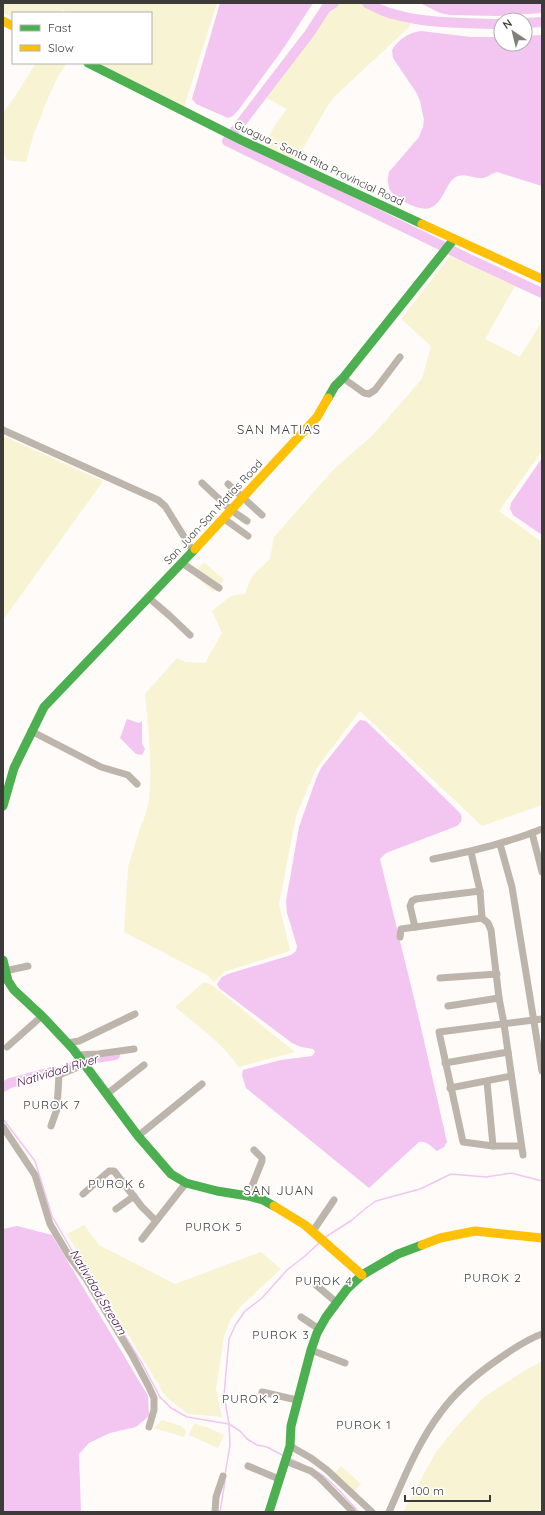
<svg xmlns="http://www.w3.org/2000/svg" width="545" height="1515" font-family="Quicksand,sans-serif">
<rect width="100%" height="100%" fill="#fefbf9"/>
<g fill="#f7f3d3">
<polygon points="7,3 217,3 184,107 101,64 102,63 151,63 151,13 69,13 63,10 61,13 13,13 13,18 3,13 3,5"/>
<polygon points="337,3 361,3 393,16 410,20 411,23 409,27 335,96 328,105 296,160 263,147 275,125 287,109 265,97 327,10"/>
<polygon points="36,63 67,63 58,76 43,109 42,114 34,133 26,162 7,160 3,152 3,113 14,98"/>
<path d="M450 256 515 286 485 339 520 357 542 321V451L499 511 542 542V805L482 826 360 711 316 769 296 816 279 904 290 951 224 972 214 982 207 975 124 932 128 867 142 822H143C145 815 148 807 149 799 153 764 148 729 145 694L177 658 185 662 205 663 222 633 212 611 231 596 245 594 250 580 255 573 270 559 274 537 334 469 373 435 422 379 431 346 401 319Z"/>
<polygon points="3,436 103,481 3,620"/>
<polygon points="204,562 224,580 213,592 193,574"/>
<path d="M204 982 212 985 295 1052 238 1067C229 1049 192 1021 175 1007Z"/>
<polygon points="84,1225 99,1245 175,1284 261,1252 281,1269 240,1307 230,1320 224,1337 216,1389 222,1417 188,1414 166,1397 67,1234"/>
<polygon points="542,1361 542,1512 403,1512 436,1452 457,1426 484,1397 524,1371"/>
<polygon points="162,1420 181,1426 186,1431 184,1437 154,1428"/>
<polygon points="194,1423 205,1427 207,1427 224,1435 218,1448 189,1435"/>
<polygon points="341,1466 361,1484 353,1493 333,1475"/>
</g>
<g fill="#f3c5f1">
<polygon points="220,3 313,3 285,46 240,108 233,116 228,118 196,104 192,99"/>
<polygon points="420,3 542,3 542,13 497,16 450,15 440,13"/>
<path d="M421 31 471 37H501V44H525V36L542 35V186L497 172C492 173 488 177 483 178 475 179 466 173 458 176 445 181 445 202 430 208 422 212 394 199 390 190 387 184 388 177 389 172L419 137 423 127 424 120 420 101 416 92 393 58 392 50C398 40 409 32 421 31Z"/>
<polygon points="542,458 542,535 513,515 510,509 511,503"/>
<polygon points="127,719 139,723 142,721 142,744 145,749 142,755 136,754 120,738"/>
<path d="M360 720 366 721 460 813C463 818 462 822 457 826L386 853 380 859 419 1019 447 1142 444 1147 437 1151C432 1147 426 1140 419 1142L369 1188 246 1088 242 1075 243 1070 281 1060 312 1056 315 1052 313 1049 301 1047 292 1043 219 988 217 984 222 977 228 974 291 955 296 951 297 946 287 913 286 901 299 827 316 779 321 768 356 724Z"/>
<polygon points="17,1226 52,1235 148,1396 149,1416 136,1427 110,1433 89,1443 79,1454 81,1512 3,1512 3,1229"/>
</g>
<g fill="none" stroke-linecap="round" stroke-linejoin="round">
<g stroke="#f3c5f1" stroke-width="1.5">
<polyline points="3,1119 35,1161 52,1216 83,1270"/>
<polyline points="324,1238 352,1220 366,1208 376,1201 420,1189 451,1174 486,1177 511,1173 542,1181"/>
<polyline points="114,1318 143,1365 160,1397 171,1408 187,1417 229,1424 240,1431 247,1439 257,1445 267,1447 282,1455"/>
<polyline points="289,1458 304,1465"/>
<path d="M318 1472C336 1484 345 1498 359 1512"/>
<polyline points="225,1475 230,1445 229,1424 224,1395 229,1339 236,1324 245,1311 262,1298 287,1270 305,1256 319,1243"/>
<polyline points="220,1512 225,1481"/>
</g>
<g stroke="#f3c5f1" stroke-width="10">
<polyline points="334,3 326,8 309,34 227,141 469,259 542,293"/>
<path d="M367 3C375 7 384 12 393 14 428 24 465 23 501 24"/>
<polyline points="525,23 542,22"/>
<polyline points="3,1087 10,1083 51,1072 60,1072 75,1066 83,1060 115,1055"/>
</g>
<g stroke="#bdb4ac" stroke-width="7">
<polyline points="343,378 364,393 369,394 375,390 400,357"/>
<polyline points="3,430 158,500 165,506 193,551"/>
<polyline points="202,483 231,510 247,521"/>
<polyline points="228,484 262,515"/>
<polyline points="223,518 248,536"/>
<polyline points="182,563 219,588"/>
<polyline points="149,598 170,616 190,635"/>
<polyline points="31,731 101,767 128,775 137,784"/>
<polyline points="532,833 542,872"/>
<polyline points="500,844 512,887 542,1071"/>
<polyline points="471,852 480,891 482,918 488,923 491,930 499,998 504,1024 523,1155"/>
<path d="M433 859C470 852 507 843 542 829"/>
<polyline points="415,927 410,906 412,901 416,899 480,891"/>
<polyline points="400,937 401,929 482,918"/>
<polyline points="5,971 28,966"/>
<polyline points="440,978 497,974"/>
<polyline points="448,1006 499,998"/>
<polyline points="68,1043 79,1041 135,1014"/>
<polyline points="7,1047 42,1016"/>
<polyline points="78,1055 98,1054 134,1049"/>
<polyline points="445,1063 508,1052"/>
<polyline points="487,1082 493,1146 463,1142 439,1032 542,1019"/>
<polyline points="450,1088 511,1076"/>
<polyline points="107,1094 144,1065"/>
<polyline points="51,1126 57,1109 59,1075 85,1064"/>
<polyline points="3,1127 35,1175 50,1224 69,1256 86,1279 132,1355 149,1387 154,1398 154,1410 149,1427"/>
<polyline points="138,1136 202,1084"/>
<polyline points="493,1146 521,1146"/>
<polyline points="83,1194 109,1171 114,1171 142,1207 156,1221"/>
<polyline points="248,1196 262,1161 262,1158 254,1150"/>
<polyline points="116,1209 134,1196"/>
<polyline points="313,1231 334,1200"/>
<polyline points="142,1239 186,1183"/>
<polyline points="316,1285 336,1302"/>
<polyline points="301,1317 319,1329"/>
<polyline points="311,1350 345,1363"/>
<polyline points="262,1392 297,1400"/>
<polyline points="290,1446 311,1458 327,1470 372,1512"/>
<polyline points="285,1461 311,1471 320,1478 353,1512"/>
<polyline points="248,1466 279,1479"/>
<polyline points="215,1512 216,1497 223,1476"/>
<path d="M389 1512C404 1478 418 1442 441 1412 457 1390 478 1373 500 1358 513 1349 527 1339 542 1334"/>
</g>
<g stroke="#4caf50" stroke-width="9">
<polyline points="88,63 241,140 422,224"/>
<polyline points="328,398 335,386 343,378 454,239"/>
<polyline points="3,806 14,768 44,707 195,549"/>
<polyline points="3,960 8,981 14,990 42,1016 73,1049 138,1136 171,1174 186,1183 217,1191 248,1196 263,1200 274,1206"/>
<polyline points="269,1512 290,1446 291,1426 311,1350 317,1333 326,1317 347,1289 362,1275 398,1254 422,1245"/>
</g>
<g stroke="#ffc107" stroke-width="9">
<polyline points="3,21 13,26"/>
<polyline points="422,224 542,279"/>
<polyline points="195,549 317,417 328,398"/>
<polyline points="274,1206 305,1225 362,1275"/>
<polyline points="422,1245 440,1238 475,1231 542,1238"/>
</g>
</g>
<g text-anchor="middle" stroke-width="3.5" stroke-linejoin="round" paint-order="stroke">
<g font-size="11" fill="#3d3b3a" stroke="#fff">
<text transform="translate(319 163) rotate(25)" y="4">Guagua - Santa Rita Provincial Road</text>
<text transform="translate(213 512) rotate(-47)" y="4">San Juan-San Matias Road</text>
</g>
<g font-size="12" font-style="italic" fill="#440b46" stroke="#fff">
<text transform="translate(57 1071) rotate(-17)" y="4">Natividad River</text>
<text transform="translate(98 1292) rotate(59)" y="4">Natividad Stream</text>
</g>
<g font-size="12" letter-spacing="1" fill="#3d3b3a" stroke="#fff">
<text x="52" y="1109">PUROK 7</text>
<text x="117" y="1188">PUROK 6</text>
<text x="214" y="1231">PUROK 5</text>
<text x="493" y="1282">PUROK 2</text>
<text x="324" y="1285">PUROK 4</text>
<text x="281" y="1339">PUROK 3</text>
<text x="251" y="1403">PUROK 2</text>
<text x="364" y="1429">PUROK 1</text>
</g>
<g font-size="13" letter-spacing="1" fill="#3d3b3a" stroke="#fff">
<text x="279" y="434">SAN MATIAS</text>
<text x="279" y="1195">SAN JUAN</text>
</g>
</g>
<rect width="545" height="1515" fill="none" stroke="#3d3b3a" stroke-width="8"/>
<rect x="12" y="12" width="140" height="52" fill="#ffffff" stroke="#b1b1b0"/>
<rect x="20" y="25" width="20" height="6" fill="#4caf50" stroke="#b1b1b0"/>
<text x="48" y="32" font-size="12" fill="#3d3b3a">Fast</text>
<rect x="20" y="45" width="20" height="6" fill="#ffc107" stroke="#b1b1b0"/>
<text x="48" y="52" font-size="12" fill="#3d3b3a">Slow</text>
<g transform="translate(513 32) rotate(325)"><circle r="19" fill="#ffffff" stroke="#b1b1b0"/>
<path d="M0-3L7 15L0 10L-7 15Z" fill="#817e7d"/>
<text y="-6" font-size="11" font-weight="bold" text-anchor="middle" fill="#3d3b3a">N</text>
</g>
<path d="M405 1495v6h85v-6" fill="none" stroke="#3d3b3a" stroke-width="2"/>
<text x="411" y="1495" font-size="12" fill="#3d3b3a" stroke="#ffffff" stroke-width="3" paint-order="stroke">100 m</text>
</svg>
